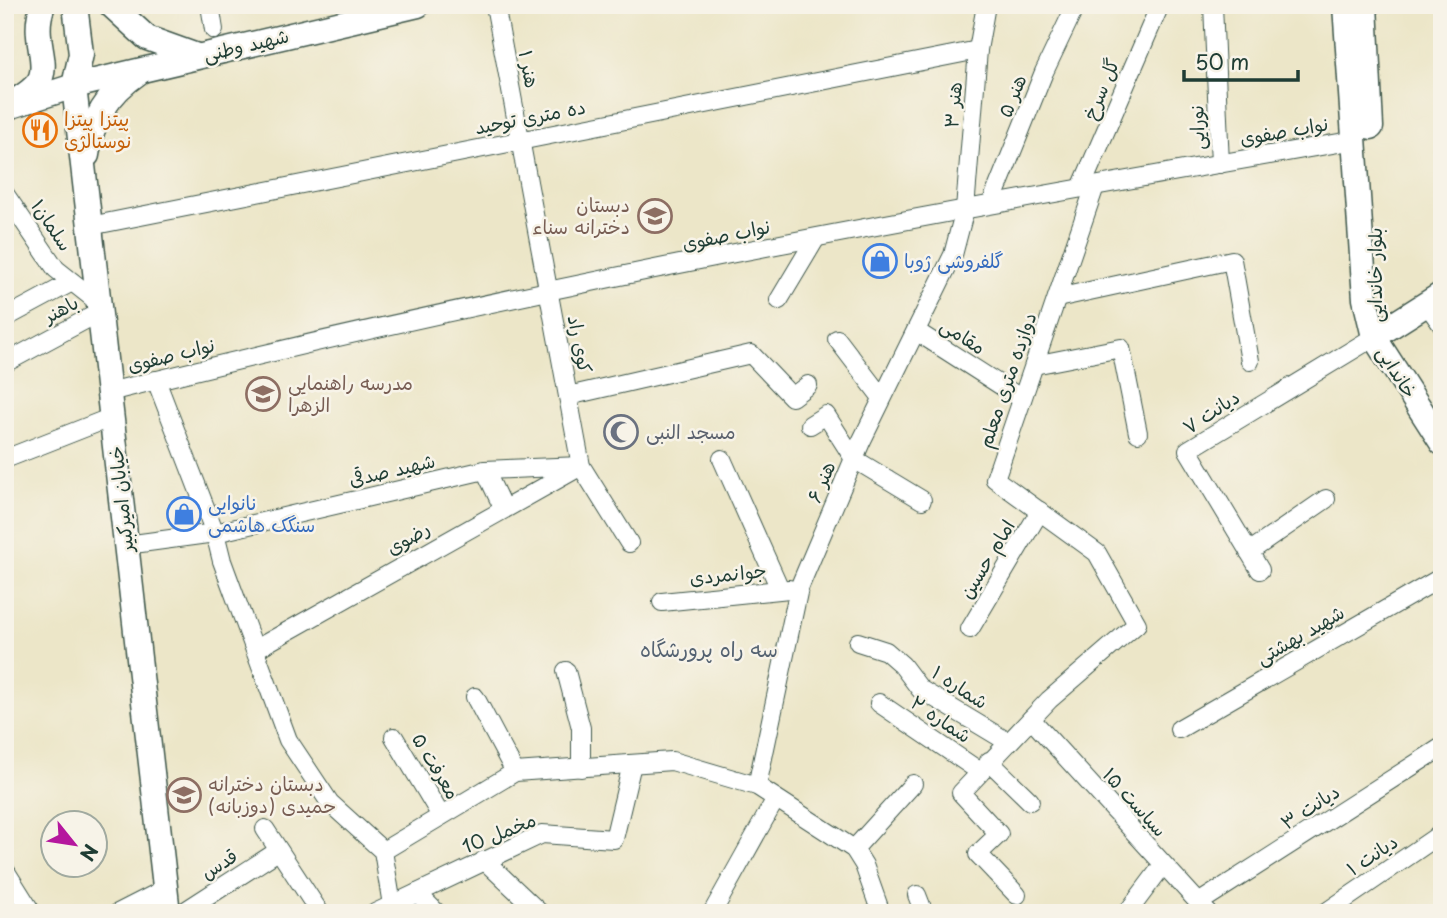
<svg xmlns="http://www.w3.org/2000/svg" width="1447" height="918" font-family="'Playpen Sans','Playpen Sans Arabic',sans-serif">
<rect width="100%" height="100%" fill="#f7f3e8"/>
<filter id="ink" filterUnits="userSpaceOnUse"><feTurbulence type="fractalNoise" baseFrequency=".0143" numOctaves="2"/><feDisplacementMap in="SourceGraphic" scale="14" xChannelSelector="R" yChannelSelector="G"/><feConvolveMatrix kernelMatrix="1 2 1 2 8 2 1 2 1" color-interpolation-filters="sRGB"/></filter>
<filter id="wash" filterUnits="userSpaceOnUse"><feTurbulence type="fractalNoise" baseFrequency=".00686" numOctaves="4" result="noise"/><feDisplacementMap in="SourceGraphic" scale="28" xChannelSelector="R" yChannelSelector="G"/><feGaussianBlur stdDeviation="1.57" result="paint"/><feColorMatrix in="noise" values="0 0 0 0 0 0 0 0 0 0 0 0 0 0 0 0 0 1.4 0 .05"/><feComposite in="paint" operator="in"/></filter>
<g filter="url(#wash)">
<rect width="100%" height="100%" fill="#ece6c8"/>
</g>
<g filter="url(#ink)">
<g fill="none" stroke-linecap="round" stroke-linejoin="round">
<g stroke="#3e564a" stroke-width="20">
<g id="street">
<polyline points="210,5 214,30"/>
<polyline points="495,5 581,466 629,543"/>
<polyline points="1213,5 1220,164"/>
<polyline points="1081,188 1160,5"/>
<polyline points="5,194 56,269 99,303"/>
<polyline points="991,204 1044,72 1076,5"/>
<polyline points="90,226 978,50"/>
<polyline points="1057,298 1232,260 1250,361"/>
<polyline points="779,300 816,238"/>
<polyline points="1426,303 1442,325"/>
<polyline points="5,318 72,282"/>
<polyline points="916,331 1022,399"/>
<polyline points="837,339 882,398"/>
<polyline points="5,363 100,312"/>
<polyline points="1034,365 1121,348 1138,433"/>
<polyline points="156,380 215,533 222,561 288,740 330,803 383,851 392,905"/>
<path d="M109 392C520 288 938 212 1356 140"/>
<polyline points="568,396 751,354 792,397 808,385"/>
<polyline points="810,425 826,415 854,459 922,500"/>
<polyline points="5,459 112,417"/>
<polyline points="722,459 780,589"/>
<polyline points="485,470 503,508"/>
<polyline points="126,545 215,533 485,470 581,466"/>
<polyline points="1249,552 1326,499"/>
<polyline points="1260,570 1188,450 1374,337"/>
<polyline points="662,602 789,589"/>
<polyline points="970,629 1040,511"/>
<polyline points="858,642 886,651 902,665 920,689 1008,742"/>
<polyline points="256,649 576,469"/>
<polyline points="566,671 581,728 581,768"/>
<polyline points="475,697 515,772"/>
<polyline points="879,703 979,771"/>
<polyline points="1031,719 1208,913"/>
<polyline points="1179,729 1442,577"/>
<polyline points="394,737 441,816"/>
<polyline points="989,761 1030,801"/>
<polyline points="757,786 799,588 861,442 953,255 965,209 978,50 986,5"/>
<polyline points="265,829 320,913"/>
<polyline points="854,849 913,784"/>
<polyline points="383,851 515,772 672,761 757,786 854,849 864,865 881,913"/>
<polyline points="484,860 540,913"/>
<polyline points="5,870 32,913"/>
<polyline points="417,893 437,913"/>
<polyline points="917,895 924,913"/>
<polyline points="1017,895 978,854 999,834 961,793 1049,700 1137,624 1097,553 995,479 1095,186"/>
<polyline points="1200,902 1442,747"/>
<polyline points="118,913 165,889"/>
<polyline points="182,913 278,851"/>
<polyline points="375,913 542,834 614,839 632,764"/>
<polyline points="712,913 775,800"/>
<polyline points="1127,913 1163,865"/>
<polyline points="1325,913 1442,833"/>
</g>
</g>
<g stroke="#3e564a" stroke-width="27">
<g id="secondary">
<polyline points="75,5 81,54 74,86 168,913"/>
<polyline points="111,5 147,38 197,56"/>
<polyline points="1345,5 1365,299 1374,337 1442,443"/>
<polyline points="1365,5 1371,127"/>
<path d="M17 100C26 94 38 87 41 77 48 58 31 35 43 5"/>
<polyline points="5,108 74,86 418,5"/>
<path d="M87 155C91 120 109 93 138 73"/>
<polyline points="1374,337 1442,294"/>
</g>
</g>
<use href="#street" stroke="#fff" stroke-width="18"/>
<use href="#secondary" stroke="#fff" stroke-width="24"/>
</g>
</g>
<defs>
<g id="restaurant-ring" transform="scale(1.75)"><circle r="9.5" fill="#f7f3e8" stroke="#e8710a" stroke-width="1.5"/><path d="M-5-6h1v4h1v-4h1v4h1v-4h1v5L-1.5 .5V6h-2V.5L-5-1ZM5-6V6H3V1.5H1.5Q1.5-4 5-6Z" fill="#e8710a"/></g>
<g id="school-ring" transform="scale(1.75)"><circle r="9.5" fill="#f7f3e8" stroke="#8d6e63" stroke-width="1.5"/><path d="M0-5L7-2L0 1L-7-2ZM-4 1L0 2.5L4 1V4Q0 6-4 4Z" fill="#8d6e63"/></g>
<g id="shop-ring" transform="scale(1.75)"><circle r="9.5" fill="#f7f3e8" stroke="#3f7fe0" stroke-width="1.5"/><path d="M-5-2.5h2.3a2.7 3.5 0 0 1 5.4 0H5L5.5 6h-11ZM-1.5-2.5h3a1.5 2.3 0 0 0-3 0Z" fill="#3f7fe0"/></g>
<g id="mosque-ring" transform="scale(1.75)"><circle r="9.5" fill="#f7f3e8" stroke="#6b7280" stroke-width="1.5"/><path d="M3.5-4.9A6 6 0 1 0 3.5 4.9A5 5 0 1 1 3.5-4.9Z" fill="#6b7280"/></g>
</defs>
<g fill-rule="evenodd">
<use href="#restaurant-ring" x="40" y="130"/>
<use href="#school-ring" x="655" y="216"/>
<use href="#shop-ring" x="880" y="261"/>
<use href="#school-ring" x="263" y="394"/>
<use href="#mosque-ring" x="621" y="432"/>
<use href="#shop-ring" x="184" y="514"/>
<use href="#school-ring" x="184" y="795"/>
</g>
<g text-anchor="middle" stroke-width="5" stroke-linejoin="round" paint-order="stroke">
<g font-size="19" fill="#1f3d34" stroke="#f7f3e8">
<text transform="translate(246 45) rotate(-13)" y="7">شهید وطنی</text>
<text transform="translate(529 69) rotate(79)" y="7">هنر ۱</text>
<text transform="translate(1101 89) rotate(-67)" y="7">گل سرخ</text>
<text transform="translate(1012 96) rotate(-68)" y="7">هنر ۵</text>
<text transform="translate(953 105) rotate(-85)" y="7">هنر ۳</text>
<text transform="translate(530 117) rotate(-11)" y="7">ده متری توحید</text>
<text transform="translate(1197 127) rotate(-92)" y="7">نورایی</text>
<text transform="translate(1284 131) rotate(-10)" y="7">نواب صفوی</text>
<text transform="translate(52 225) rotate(56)" y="7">سلمان۱</text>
<text transform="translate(726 235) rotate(-12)" y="7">نواب صفوی</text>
<text transform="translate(1375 275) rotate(-90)" y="7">بلوار خاندایی</text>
<text transform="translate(61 309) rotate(-28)" y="7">باهنر</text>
<text transform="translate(963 336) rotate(33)" y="7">مقامی</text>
<text transform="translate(580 344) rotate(79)" y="7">کوی راد</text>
<text transform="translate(171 355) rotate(-14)" y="7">نواب صفوی</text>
<text transform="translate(1397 372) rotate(58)" y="7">خاندایی</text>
<text transform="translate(1007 380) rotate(-71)" y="7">دوازده متری معلم</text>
<text transform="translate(1211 412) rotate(-33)" y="7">دیانت ۷</text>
<text transform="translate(392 470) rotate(-13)" y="7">شهید صدقی</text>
<text transform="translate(821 482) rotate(-67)" y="7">هنر ۶</text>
<text transform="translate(121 499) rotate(-96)" y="7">خیابان امیرکبیر</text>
<text transform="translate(408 538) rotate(-30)" y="7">رضوی</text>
<text transform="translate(987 559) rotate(-59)" y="7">امام حسین</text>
<text transform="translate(728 574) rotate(-6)" y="7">جوانمردی</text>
<text transform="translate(1300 635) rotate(-30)" y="7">شهید بهشتی</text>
<text transform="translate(960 687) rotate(33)" y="7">شماره ۱</text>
<text transform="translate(941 719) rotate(34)" y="7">شماره ۲</text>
<text transform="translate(436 766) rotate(59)" y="7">معرفت ۵</text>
<text transform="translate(1135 802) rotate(48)" y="7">سیاست ۱۵</text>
<text transform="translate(1310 807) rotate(-33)" y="7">دیانت ۳</text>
<text transform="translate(499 833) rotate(-22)" y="7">مخمل 10</text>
<text transform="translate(1372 855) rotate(-34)" y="7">دیانت ۱</text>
<text transform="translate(219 864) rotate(-32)" y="7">قدس</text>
</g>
<g font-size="19" fill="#c56008" stroke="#f7f3e8" text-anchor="start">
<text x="64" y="126">پیتزا پیتزا<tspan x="64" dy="22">نوستالژی</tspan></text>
</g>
<g font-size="19" fill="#785e54" stroke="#f7f3e8" text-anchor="start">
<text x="630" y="212" text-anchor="end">دبستان<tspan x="630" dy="22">دخترانه سناء</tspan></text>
<text x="288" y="390">مدرسه راهنمایی<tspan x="288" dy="22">الزهرا</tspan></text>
<text x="208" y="791">دبستان دخترانه<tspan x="208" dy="22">حمیدی (دوزبانه)</tspan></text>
</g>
<g font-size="19" fill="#366cbe" stroke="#f7f3e8" text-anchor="start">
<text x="904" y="268">گلفروشی ژوبا</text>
<text x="208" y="510">نانوایی<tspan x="208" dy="22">سنگک هاشمی</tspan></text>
</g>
<g font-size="19" fill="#5b616d" stroke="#f7f3e8" text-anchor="start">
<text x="646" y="439">مسجد النبی</text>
</g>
<g font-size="21" fill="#556372" stroke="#f7f3e8">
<text x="709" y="657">سه راه پرورشگاه</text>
</g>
</g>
<rect width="1447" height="918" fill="none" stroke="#f7f3e8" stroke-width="28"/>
<g transform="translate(74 844) rotate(120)"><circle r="33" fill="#f7f3e8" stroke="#a1aaa0" stroke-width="2"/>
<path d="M0-5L12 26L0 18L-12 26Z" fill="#b5179e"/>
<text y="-10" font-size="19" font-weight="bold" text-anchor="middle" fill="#1f3d34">N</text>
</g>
<path d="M1184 70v10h114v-10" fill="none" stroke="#1f3d34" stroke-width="3.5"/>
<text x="1195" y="70" font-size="21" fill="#1f3d34" stroke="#f7f3e8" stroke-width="5" paint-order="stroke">50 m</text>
</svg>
